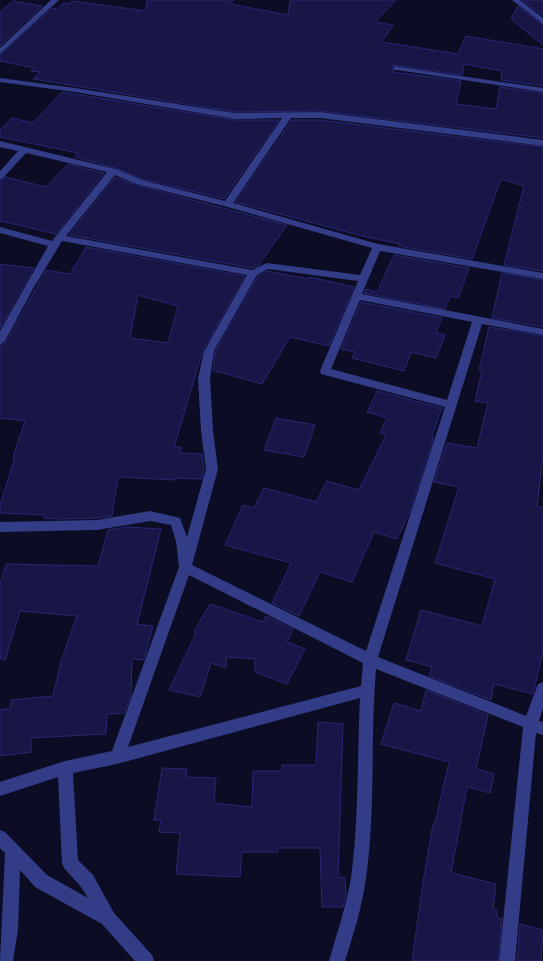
<svg xmlns="http://www.w3.org/2000/svg" width="543" height="961" viewBox="0 0 543 961" font-family="'PT Sans',sans-serif">
<rect width="100%" height="100%" fill="#0c0c24"/>
<!-- building -->
<g fill="#181646" stroke="#292675" fill-rule="evenodd">
<polygon points="147,0 234,0 230,4 288,15 290,0 396,0 375,22 393,25 382,42 458,54 466,36 543,49 543,86 501,80 502,71 464,64 462,75 394,65 392,66 394,72 461,81 456,104 496,109 500,87 543,93 543,138 320,111 235,112 33,79 40,72 31,71 34,68 0,61 0,55 52,8 57,9 63,3 69,4 72,1 146,11"/>
<polygon points="522,0 543,0 543,16"/>
<polygon points="13,1 42,6 0,46 0,12"/>
<polygon points="518,6 543,25 543,45 511,19"/>
<polygon points="62,92 235,120 279,120 224,199 142,179 116,168 75,157 78,153 0,137 0,130 12,118 33,123"/>
<polygon points="292,120 320,120 543,147 543,271 504,265 524,186 501,179 472,259 399,246 400,244 362,236 235,202"/>
<polygon points="68,164 104,173 56,234 0,221 0,180 6,177 46,187"/>
<polygon points="115,177 136,185 287,225 258,266 252,268 69,235"/>
<path d="M86 247 245 276 203 350 174 447H181L180 453 202 454 204 469 202 479 176 478V480L118 477 112 516 97 518 60 519 44 518 45 515 0 513V505L15 457H13L25 421 0 418V346L6 342 46 270 70 274ZM138 295 178 306 168 343 130 338Z"/>
<polygon points="394,255 469,268 458,298 450,296 445,309 364,293 366,289 377,292"/>
<polygon points="0,264 34,268 0,328"/>
<polygon points="267,271 309,279 310,277 354,287 329,346 290,337 262,384 213,370 215,352 258,276"/>
<polygon points="502,273 543,280 543,327 492,318"/>
<polygon points="361,302 442,318 436,333 445,335 436,358 411,352 404,371 352,358 355,352 341,349"/>
<polygon points="489,327 543,336 543,457 537,506 543,508 543,652 533,694 494,684 491,700 429,676 432,667 406,660 421,610 482,626 495,579 435,563 459,487 434,482 447,443 477,448 488,403 475,401 482,370 479,370"/>
<polygon points="377,391 442,408 432,435 433,440 410,511 397,539 374,532 352,582 320,572 299,616 272,603 291,563 225,545 243,505 254,508 264,488 316,502 327,481 359,490 386,435 380,433 387,418 367,412"/>
<polygon points="276,418 315,425 304,457 264,450"/>
<polygon points="126,527 161,529 137,624 153,626 144,660 132,659 131,696 124,713 107,714 106,734 31,738 31,752 0,756 0,710 11,708 11,700 53,696 61,661 77,616 20,611 5,660 0,659 0,585 6,564 98,566 108,530"/>
<polygon points="210,604 263,622 266,616 293,629 287,642 305,649 287,684 255,672 255,659 226,657 226,668 211,663 200,697 169,690 196,633 194,632"/>
<polygon points="426,690 488,715 476,769 494,774 490,793 467,787 451,873 496,884 493,909 497,910 497,917 502,919 498,961 412,961 423,882 433,824 435,824 449,762 381,744 394,703 421,711"/>
<polygon points="318,722 343,724 338,877 345,878 346,895 343,907 322,907 320,848 278,848 278,852 242,852 240,877 176,874 180,833 159,832 161,820 154,820 162,768 187,769 186,777 216,778 214,803 252,807 253,771 282,771 282,765 316,765"/>
<polygon points="520,924 543,930 541,961 517,961"/>
</g>
<g fill="none" stroke-linecap="round" stroke-linejoin="round">
<!-- minor -->
<g fill="#323c87" fill-rule="evenodd">
<polygon points="51,0 59,0 0,54 0,48"/>
<polygon points="512,0 520,0 543,18 543,24"/>
<polygon points="394,66 543,88 543,92 397,70 394,70"/>
<path d="M0 78 75 88 235 113 320 112 543 140V146L320 118H291L233 203 378 244 543 273V279L380 251 362 294 543 329V335L482 324 378 657 526 716 538 684 543 682V708L539 721 543 722V735L536 733 515 961H499L523 727 376 669C370 738 376 809 366 878 362 907 354 933 345 961H329C337 933 346 907 351 878 359 819 357 758 360 698L117 764 73 773 78 860 93 875 114 913 152 955 154 961H135L102 924 35 887 20 870 18 930 13 961H0L5 853 0 848V830L5 832 47 875 88 898 81 887 64 868 62 863 58 777 0 796V782L65 761 112 751 179 567 176 541 171 525 150 521 97 530 0 532V522L97 520 150 511 180 518 187 537 206 469 201 431 198 378 204 351 247 275 62 241 34 287 5 341 0 345V331L48 246 0 233V227L52 241 107 172 26 153 3 178 0 179V171L18 151 0 147V141L116 169 142 180 225 201 282 118 235 119 75 92 0 82ZM115 175 136 184 224 206 372 248 360 275 267 263 252 270 66 236ZM268 269 358 281 320 371 321 374 445 407 366 651 192 565 218 469 213 431 210 378 214 351 257 275ZM360 300 472 322 447 400 331 369ZM189 575 363 663 361 686 128 747Z"/>
</g>
</g>
</svg>
